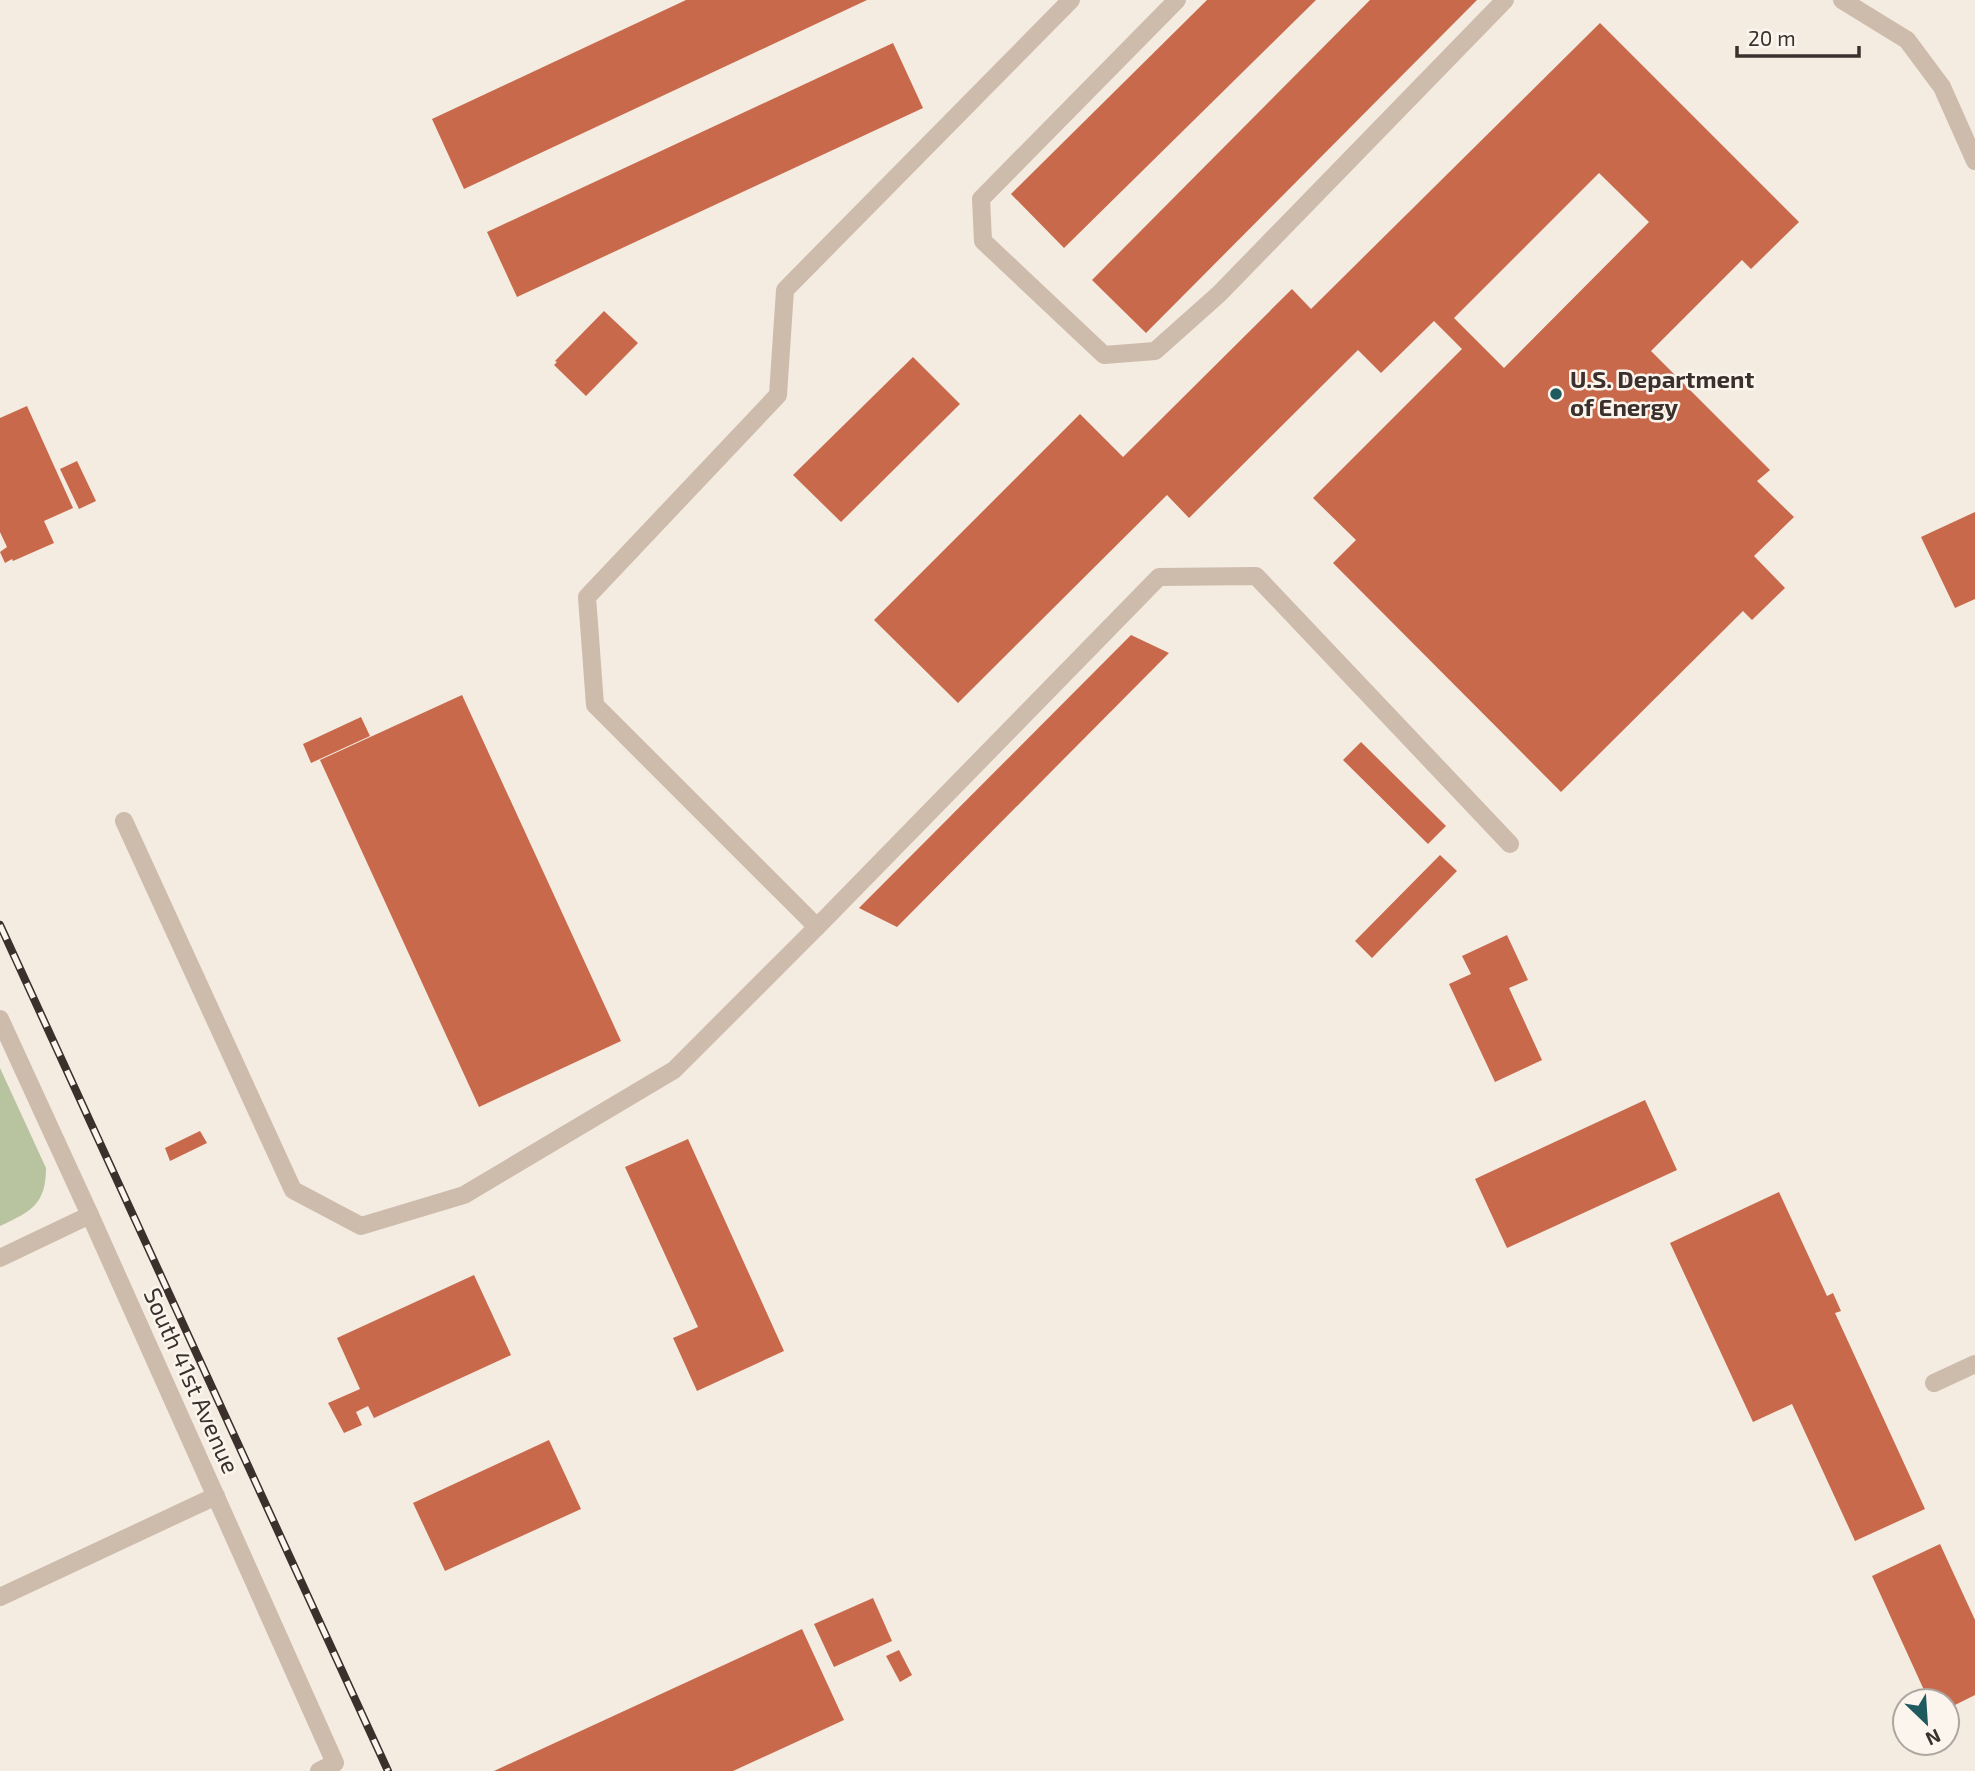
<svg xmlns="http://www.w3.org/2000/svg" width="1975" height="1771" viewBox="0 0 1975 1771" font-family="'Exo 2',sans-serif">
<rect width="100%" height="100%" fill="#f4ebe1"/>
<!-- green -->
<path fill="#b8c4a0" d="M0 1068 46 1168C46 1205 30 1212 0 1226Z"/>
<!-- building -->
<g fill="#c8694b" fill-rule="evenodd">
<polygon points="686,0 867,0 464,189 432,119"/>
<polygon points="1207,0 1316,0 1064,248 1011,194"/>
<polygon points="1370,0 1477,0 1146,333 1092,280"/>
<path d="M1600 23 1799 222 1751 269 1742 260 1651 351 1770 470 1757 481 1794 517 1754 556 1785 588 1752 620 1743 611 1561 792 1333 563 1356 540 1313 498 1462 349 1434 321 1381 373 1358 350 1189 518 1167 495 958 703 874 620 1080 414 1123 457 1292 289 1311 309ZM1599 173 1649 222 1504 368 1454 318Z"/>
<polygon points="893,43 923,108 517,297 487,232"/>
<polygon points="604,311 638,343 586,396 554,365 557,362 555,361"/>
<polygon points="913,357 960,404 841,522 793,475"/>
<polygon points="27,406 73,508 44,521 54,543 13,561 12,559 5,563 0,552 7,547 0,532 0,418"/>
<polygon points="77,461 96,501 79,509 60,469"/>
<polygon points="1975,512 1975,599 1955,608 1921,537"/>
<polygon points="1131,635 1169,653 897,927 859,908"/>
<polygon points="462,695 621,1041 479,1107 320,760"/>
<polygon points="361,717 370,736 311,763 303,744"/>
<polygon points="1361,742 1446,826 1428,844 1343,760"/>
<polygon points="1440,855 1457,871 1372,958 1355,941"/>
<polygon points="1507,935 1528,980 1509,988 1542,1060 1495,1082 1449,984 1471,974 1462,956"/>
<polygon points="1645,1100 1677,1170 1507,1248 1475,1179"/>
<polygon points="200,1131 207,1143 170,1161 165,1148"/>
<polygon points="688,1139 784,1351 697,1391 673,1338 698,1327 625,1167"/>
<polygon points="1779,1192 1827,1296 1833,1293 1841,1311 1835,1313 1925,1509 1855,1541 1792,1404 1753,1422 1670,1243"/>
<polygon points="474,1275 511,1355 374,1418 368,1406 356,1412 362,1425 344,1433 328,1403 360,1389 337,1338"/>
<polygon points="549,1440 581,1509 445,1571 413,1503"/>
<polygon points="1940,1544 1975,1620 1975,1695 1947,1709 1947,1701 1929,1701 1872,1576"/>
<polygon points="873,1598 892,1641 834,1667 814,1624"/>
<polygon points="802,1629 844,1720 733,1771 494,1771"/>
<polygon points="899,1650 912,1675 900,1682 886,1656"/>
</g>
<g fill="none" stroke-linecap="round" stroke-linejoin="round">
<!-- lane -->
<g stroke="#cdbbac" stroke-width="18">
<polyline points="1071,0 785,290 778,395 587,597 595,705 817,927 1159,577 1256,576 1510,844"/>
<polyline points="1177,0 981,199 983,241 1104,355 1155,351 1219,294 1505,0"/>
<polyline points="1842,0 1907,40 1942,87 1975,161"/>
<polyline points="124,821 293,1190 361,1226 464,1195 674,1070 817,927"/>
<polyline points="1934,1383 1975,1364"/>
<polyline points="0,1597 216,1496"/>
</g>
<!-- street -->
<g stroke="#cdbbac" stroke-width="18">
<polyline points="0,1019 90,1215 335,1763 319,1771"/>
<polyline points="0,1258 90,1215"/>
</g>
<!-- rail casing -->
<g stroke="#3b302b" stroke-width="8">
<polyline id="rail" points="0,925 388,1771"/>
</g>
<!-- rail -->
<use href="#rail" stroke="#fbf5ee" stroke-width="5" stroke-dasharray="16" stroke-linecap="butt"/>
</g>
<!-- markers -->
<circle fill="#1f5a5e" stroke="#fbf5ee" stroke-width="2.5" cx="1556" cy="394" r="7"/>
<g text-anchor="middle" stroke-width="5" stroke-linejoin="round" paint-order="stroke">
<!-- poi labels -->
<g font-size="24" font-weight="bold" fill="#3b302b" stroke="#fbf5ee" text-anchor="start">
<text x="1570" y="388">U.S. Department<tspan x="1570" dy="28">of Energy</tspan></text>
</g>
<!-- street labels -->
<g font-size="24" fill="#3b302b" stroke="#fbf5ee">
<text transform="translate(191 1381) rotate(66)" y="8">South 41st Avenue</text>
</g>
</g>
<!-- north arrow -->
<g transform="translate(1926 1722) rotate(155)"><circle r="33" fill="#fbf5ee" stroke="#aea6a0" stroke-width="2"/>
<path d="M0-5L12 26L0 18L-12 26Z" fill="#1f5a5e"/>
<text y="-10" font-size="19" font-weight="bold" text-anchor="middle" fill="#3b302b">N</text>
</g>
<!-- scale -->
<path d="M1737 46v10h122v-10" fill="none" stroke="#3b302b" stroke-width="3.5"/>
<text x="1748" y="46" font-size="21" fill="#3b302b" stroke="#fbf5ee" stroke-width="5" paint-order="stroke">20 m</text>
</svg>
